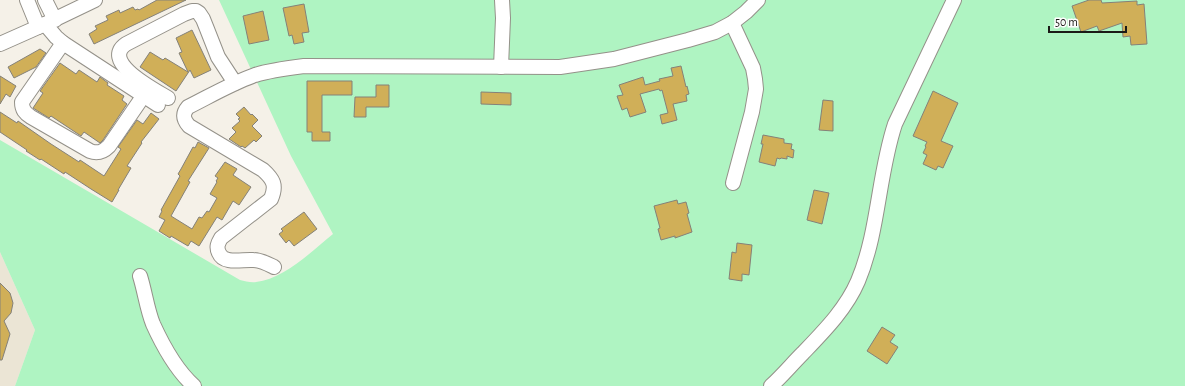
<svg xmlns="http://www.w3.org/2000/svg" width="1185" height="386" viewBox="0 0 1185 386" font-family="'Alegreya Sans',sans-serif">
<rect width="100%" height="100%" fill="#f5f1e8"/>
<!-- built -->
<polygon fill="#ebe5d5" points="0,252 35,330 15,386 0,386"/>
<!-- green -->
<path fill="#aff4c2" d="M219 0H1185V386H15L35 330 0 252V140L240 280C245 281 251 283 256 282 284 279 312 251 333 234L291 156Z"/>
<!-- building -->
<g fill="#d0af58" stroke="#848179">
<polygon points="157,0 186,0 94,44 89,34 97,29 95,26 108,20 106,16 119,10 120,13 133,7 135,10 138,9 139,10"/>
<polygon points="1089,0 1101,0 1102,3 1137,1 1137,5 1144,4 1147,44 1131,45 1130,36 1123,37 1122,23 1099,31 1097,26 1081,32 1072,6"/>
<polygon points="304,4 309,32 302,33 304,42 294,44 292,35 289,36 283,8"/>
<polygon points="263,11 269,40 249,44 243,16"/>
<polygon points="192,30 211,70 194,78 190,70 176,91 140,67 150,52 163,60 165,58 188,72 179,53 182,52 176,38"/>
<polygon points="40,49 46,53 36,67 14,78 8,67"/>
<polygon points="60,63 76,74 79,70 97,82 100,77 108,83 107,85 124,96 122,100 127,104 103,140 100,143 84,132 81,136 51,116 49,118 33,108 43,93 40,91"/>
<polygon points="681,66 686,87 687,86 689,94 686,95 687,101 673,104 677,120 662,124 660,115 668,113 662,90 660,91 659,89 640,94 646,112 630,117 627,108 622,110 617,96 623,95 619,85 643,77 645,85 660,81 659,79 673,76 671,68"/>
<polygon points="0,76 16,86 10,97 6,94 0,104"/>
<polygon points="307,81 352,81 352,95 322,95 322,132 330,132 330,141 312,141 312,132 307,132"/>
<polygon points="376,85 389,85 389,107 366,107 366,117 354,117 355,97 376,97"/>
<polygon points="933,91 958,103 941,141 953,146 943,168 938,166 936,170 923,164 927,155 923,153 926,147 925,146 927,142 913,136"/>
<polygon points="481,92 511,93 511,105 481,104"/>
<polygon points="823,100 833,101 833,131 819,130"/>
<polygon points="244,107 251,115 252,114 258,120 252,126 262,136 256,142 254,140 245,148 242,146 241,147 229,139 236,132 232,128 240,121 238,119 240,118 236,114"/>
<polygon points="0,112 17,123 18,121 51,144 79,162 80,160 104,176 121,149 118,147 137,120 143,124 151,113 159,119 141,142 142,143 127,166 131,168 118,190 119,190 112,202 91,189 65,172 64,174 41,159 40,160 26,151 27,150 0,132"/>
<polygon points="763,135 784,139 784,143 792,144 791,149 794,150 793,158 787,156 787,159 781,158 780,159 777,158 775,166 759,162 763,144 761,144"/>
<polygon points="198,142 209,148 188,181 190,182 171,216 192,229 199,217 202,218 207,211 209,212 217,198 210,194 217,182 216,181 218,178 215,176 225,162 237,169 233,175 251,187 239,205 233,201 222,220 217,217 199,246 191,241 188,246 171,236 170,238 159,231 165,220 159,217 162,211 161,210 180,176 178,174 181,169 193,147 195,148"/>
<polygon points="814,190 829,193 822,224 807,220"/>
<polygon points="677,200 678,204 686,202 689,213 687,214 692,232 675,238 675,236 661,240 658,229 660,228 654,206"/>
<polygon points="304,212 317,229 294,246 289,240 286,243 279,234 283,231 281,229"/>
<polygon points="737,243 752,245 749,275 742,274 742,281 729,279 732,252 736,253"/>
<polygon points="0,283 10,293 13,303 11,313 4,321 10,334 2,360 0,360"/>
<polygon points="882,327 895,335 890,342 898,347 887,364 867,351"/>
</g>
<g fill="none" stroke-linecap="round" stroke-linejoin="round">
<!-- minor casing -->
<g stroke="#949189" stroke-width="16">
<g id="minor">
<polyline points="27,0 38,27"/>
<polyline points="45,0 55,20"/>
<polyline points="732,23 753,68 755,79 756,89 752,112 733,183"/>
<polyline points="45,24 56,37 63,43 158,105"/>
<path d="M63 43 22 102C22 110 25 113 31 117L90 151C98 154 103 152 109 146L144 95"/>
<polyline points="0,44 45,24 95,0"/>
<polyline points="501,67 503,18 502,0"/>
<path d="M168 98C155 90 100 62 126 44L184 14 192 11H196L199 13 203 19 207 29 218 57 235 83"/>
<path d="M274 267C268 264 261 260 253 260 243 259 224 265 219 253 216 247 218 243 221 238L271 199C277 185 273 179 263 170L189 126C183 119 182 114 188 107 210 96 232 83 255 75 271 70 288 68 304 66L560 67 614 59 688 40 715 32 732 23 746 12 758 0"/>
<path d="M140 276C145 292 147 309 153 324 163 346 176 370 194 386"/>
<path d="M771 386C783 375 792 364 803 353 824 331 846 309 858 281 879 231 878 175 895 124L954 0"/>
</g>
</g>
<!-- minor -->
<use href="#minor" stroke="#fff" stroke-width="14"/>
</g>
<!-- scale -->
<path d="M1049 26v6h77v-6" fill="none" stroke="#1b1a17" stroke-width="2"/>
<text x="1055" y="26" font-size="12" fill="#1b1a17" stroke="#fefefe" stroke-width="3" paint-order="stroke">50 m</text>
</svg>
